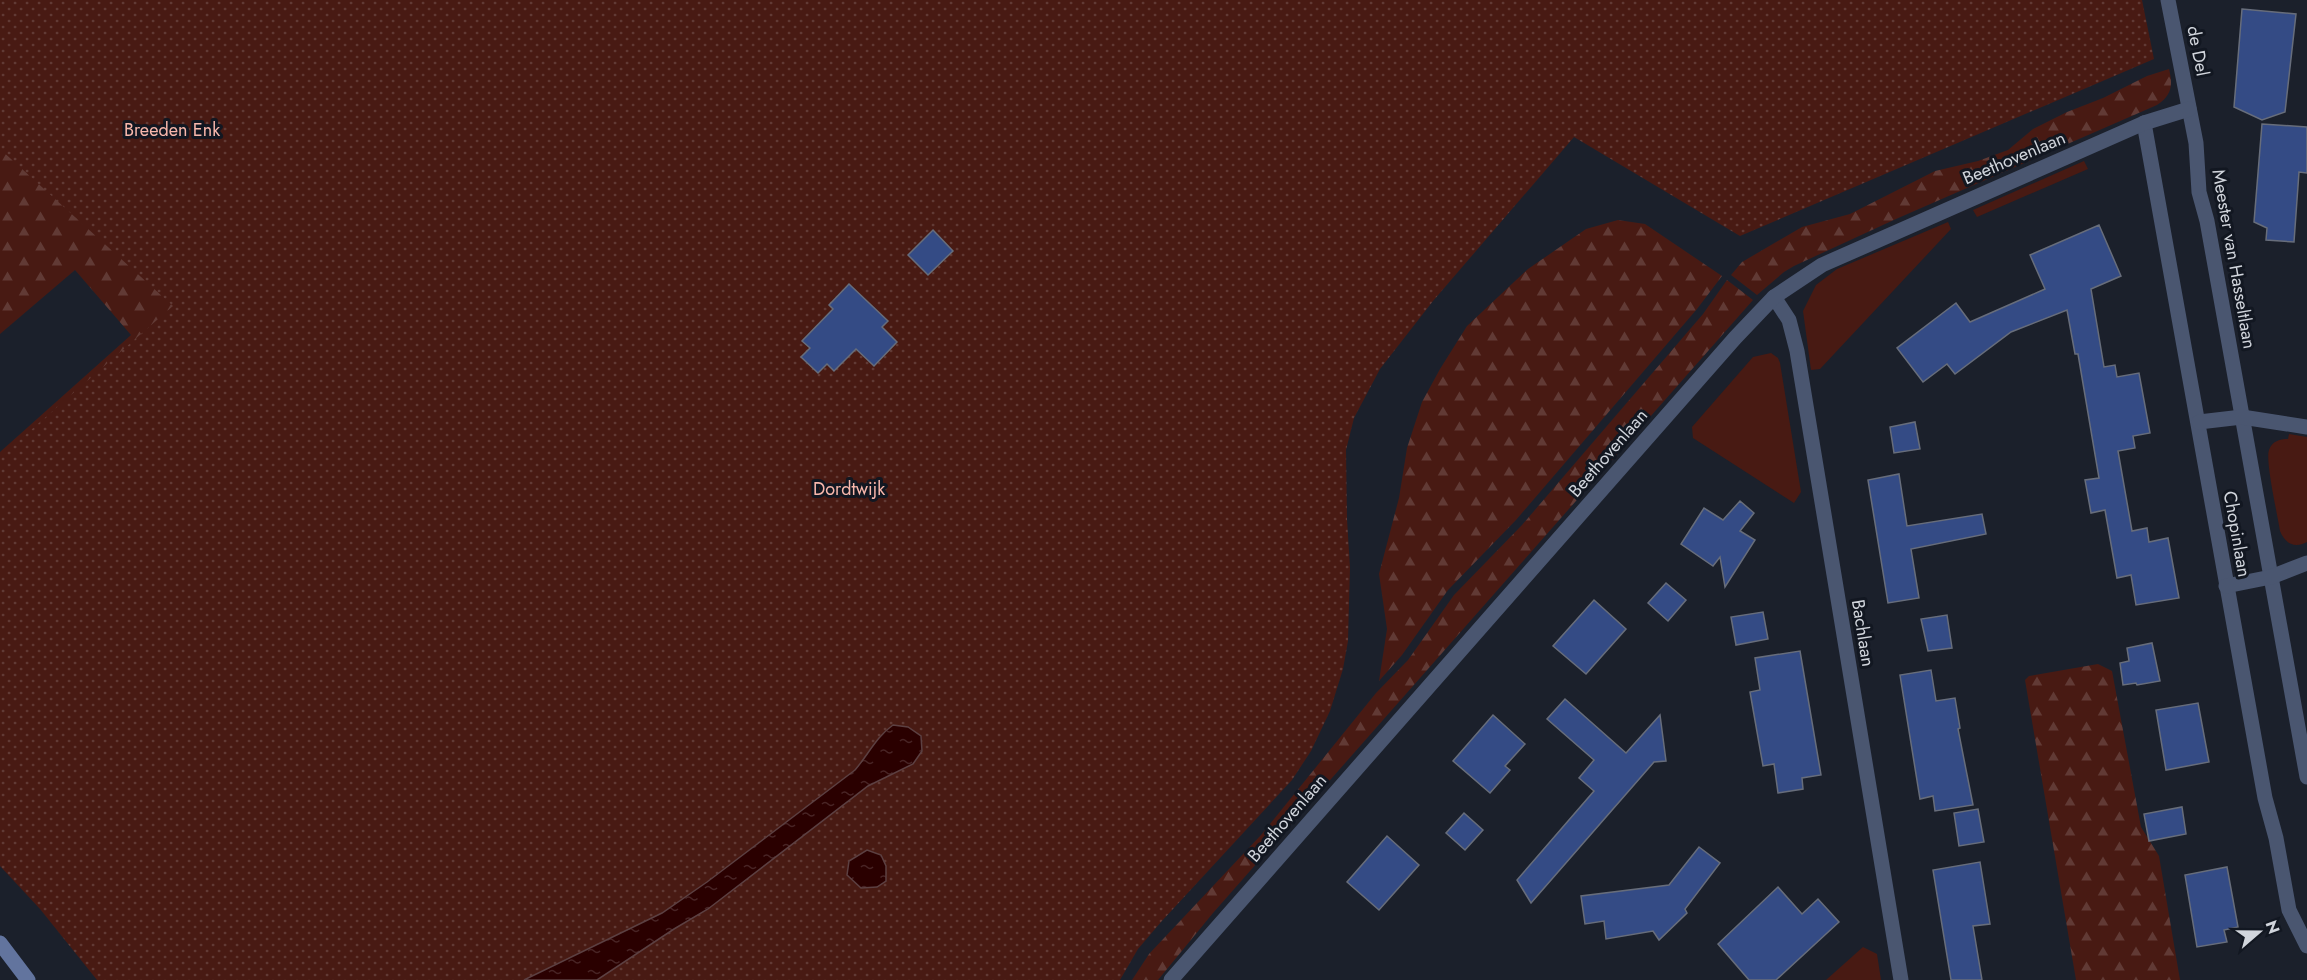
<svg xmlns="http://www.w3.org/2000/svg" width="2307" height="980" viewBox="0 0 2307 980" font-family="Jost,sans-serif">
<defs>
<pattern id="forest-firs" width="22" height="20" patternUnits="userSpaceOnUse" patternTransform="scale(1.5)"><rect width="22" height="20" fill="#481a13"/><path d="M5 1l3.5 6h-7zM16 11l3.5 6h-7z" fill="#613a35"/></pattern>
<pattern id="park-dots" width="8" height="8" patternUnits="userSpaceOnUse" patternTransform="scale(1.5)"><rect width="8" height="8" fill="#481a13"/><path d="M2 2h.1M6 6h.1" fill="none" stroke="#613a35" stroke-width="1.8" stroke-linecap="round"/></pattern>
<pattern id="water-ripples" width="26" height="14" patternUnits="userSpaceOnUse" patternTransform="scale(1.5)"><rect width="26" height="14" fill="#2a0000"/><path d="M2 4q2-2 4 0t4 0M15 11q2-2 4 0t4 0" fill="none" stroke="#482425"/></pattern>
</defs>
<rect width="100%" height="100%" fill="#1b202b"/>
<!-- grass -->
<g fill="#481a13">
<polygon points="2084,161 2088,169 1977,217 1973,210"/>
<polygon points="1948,222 1951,229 1820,369 1811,370 1803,311 1816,285 1837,269"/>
<polygon points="1771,353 1778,358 1780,363 1801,492 1794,503 1693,438 1692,427 1753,357"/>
<path d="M2289 434 2307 437V542C2294 549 2285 543 2280 531 2278 517 2265 461 2269 450 2272 441 2280 439 2288 439Z"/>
<polygon points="1863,947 1877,954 1881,980 1826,980"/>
</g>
<!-- forest -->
<g fill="url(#forest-firs)">
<polygon points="448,20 0,492 0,452 131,335 75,270 0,334 0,128"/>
<path d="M2169 69C2173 85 2172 95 2157 105L1896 219 1794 266 1784 272 1757 295 1731 275 1742 262 1802 227 1850 214 1935 171 1978 161 2008 150 2033 129 2067 112 2103 98 2147 76Z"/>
<polygon points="1618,220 1645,224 1722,276 1697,309 1516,520 1448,590 1402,655 1379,681 1387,629 1379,574 1399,498 1407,448 1422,402 1440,369 1467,326 1528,269 1586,229"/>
<polygon points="1727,280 1753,300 1213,913 1158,980 1132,980 1149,954 1261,835 1376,693 1408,660 1454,595 1522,525 1703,314"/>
<polygon points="2098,664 2112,671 2141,827 2159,856 2180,980 2076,980 2025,680 2029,676"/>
</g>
<!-- park -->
<polygon fill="url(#park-dots)" points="0,0 2142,0 2154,59 1740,236 1574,137 1433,301 1380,369 1354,418 1346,450 1347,519 1350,568 1348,641 1343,669 1330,711 1311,751 1292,780 1161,922 1138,949 1120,980 97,980 40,909 0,866 0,457 173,306 0,149"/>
<!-- water -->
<g fill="url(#water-ripples)" stroke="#5c4042" stroke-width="1.5">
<path d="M893 725 908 727 921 736 922 751 913 764 868 786 708 909 674 929 597 980H524L662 913 707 882 855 770C868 755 877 736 893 725Z"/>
<polygon points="867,850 881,855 886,866 886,881 877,887 861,888 847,875 849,861"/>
</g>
<!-- building -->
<g fill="#344b85" stroke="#676d7b" stroke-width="1.5">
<polygon points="2242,9 2296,14 2285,112 2262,120 2234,107"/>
<polygon points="2262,124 2307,127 2307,173 2299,172 2294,242 2266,240 2267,228 2254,222"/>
<polygon points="2099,225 2121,276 2091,289 2104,367 2115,365 2117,377 2139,373 2150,433 2133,436 2135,448 2118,451 2132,531 2147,528 2149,542 2168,538 2179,598 2136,605 2131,575 2117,578 2105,510 2091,513 2085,480 2099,478 2078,354 2075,354 2067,310 2011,332 1955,374 1947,364 1923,382 1897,348 1956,303 1970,322 2045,289 2030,255"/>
<polygon points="933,230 953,251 928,275 908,255"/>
<polygon points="849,284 888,321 882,327 897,342 874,366 856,349 834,371 827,364 818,373 801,357 810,348 802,341 833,309 829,305"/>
<polygon points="1915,422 1920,449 1894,453 1890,427"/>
<polygon points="1899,474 1907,526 1982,514 1986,534 1911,549 1919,598 1888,603 1868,480"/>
<polygon points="1740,501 1754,513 1740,531 1755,540 1725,587 1720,557 1713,566 1681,544 1704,508 1723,520"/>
<polygon points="1666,583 1686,600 1668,621 1648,603"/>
<polygon points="1594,600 1626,629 1586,674 1553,646"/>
<polygon points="1763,612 1768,639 1736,645 1731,617"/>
<polygon points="1947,615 1952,648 1928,651 1921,619"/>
<polygon points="2152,643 2160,681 2137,685 2136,683 2123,685 2120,663 2129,661 2127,648"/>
<polygon points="1800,651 1821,775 1802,778 1803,789 1778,793 1774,764 1763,766 1750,692 1760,690 1755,658"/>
<polygon points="1931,670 1936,701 1955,698 1960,728 1958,729 1973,805 1935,811 1933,796 1920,799 1900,675"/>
<polygon points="1565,699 1626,753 1660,715 1666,761 1654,762 1531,903 1517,880 1594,791 1579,778 1594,760 1547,719"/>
<polygon points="2198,703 2209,762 2166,770 2156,710"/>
<polygon points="1493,715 1525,744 1505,766 1510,770 1490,793 1453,761"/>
<polygon points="2182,807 2186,834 2149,841 2144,814"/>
<polygon points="1978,809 1984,842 1959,846 1954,813"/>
<polygon points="1464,813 1483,830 1465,850 1446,833"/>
<polygon points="1387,836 1419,865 1379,910 1347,882"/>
<polygon points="1699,847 1720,863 1685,909 1687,913 1659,940 1653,931 1606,939 1604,921 1585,924 1581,896 1669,885"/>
<polygon points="1980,862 1990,924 1973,926 1982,980 1951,980 1933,870"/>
<polygon points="2227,867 2238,927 2224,930 2227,942 2197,947 2185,875"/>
<polygon points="1778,887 1802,914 1818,899 1839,922 1776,980 1749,980 1718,944"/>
</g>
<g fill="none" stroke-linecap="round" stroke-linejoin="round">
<!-- street -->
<g stroke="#4a5670" stroke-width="15">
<polyline points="2168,0 2196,143 2199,192 2207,221 2307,777"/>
<polyline points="2144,123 2265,798 2276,838 2289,910 2307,946"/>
<polyline points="1774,297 1789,320 1797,351 1901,980"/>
<polyline points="2199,422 2242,417 2307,427"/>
<polyline points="2226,586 2271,577 2307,563"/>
<polyline points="1171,980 1735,338 1774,297 1822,265 2144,123 2189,109"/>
</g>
<!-- secondary -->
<polyline stroke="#62749e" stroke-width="15" points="0,943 28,980"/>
</g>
<g text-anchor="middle" stroke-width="6" stroke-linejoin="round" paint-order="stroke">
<!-- street labels -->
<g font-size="18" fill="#d1d5dc" stroke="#121721">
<text transform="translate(2198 51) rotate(79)" y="6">de Del</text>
<text transform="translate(2014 158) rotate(-23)" y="6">Beethovenlaan</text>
<text transform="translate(2234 259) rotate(80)" y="6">Meester van Hasseltlaan</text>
<text transform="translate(1608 453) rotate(-49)" y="6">Beethovenlaan</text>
<text transform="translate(2237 534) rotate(80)" y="6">Chopinlaan</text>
<text transform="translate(1863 633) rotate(81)" y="6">Bachlaan</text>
<text transform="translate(1287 818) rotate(-49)" y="6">Beethovenlaan</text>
</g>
<!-- park labels -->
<g font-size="18" fill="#f8b7ab" stroke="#121721">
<text x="172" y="136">Breeden Enk</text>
<text x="849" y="495">Dordtwijk</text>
</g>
</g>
<!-- north arrow -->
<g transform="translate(2259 932) rotate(70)" stroke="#121721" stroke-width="4.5" paint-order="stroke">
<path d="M0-4.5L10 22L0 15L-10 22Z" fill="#d1d5dc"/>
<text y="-9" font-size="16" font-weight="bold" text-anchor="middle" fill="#d1d5dc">N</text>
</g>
</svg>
